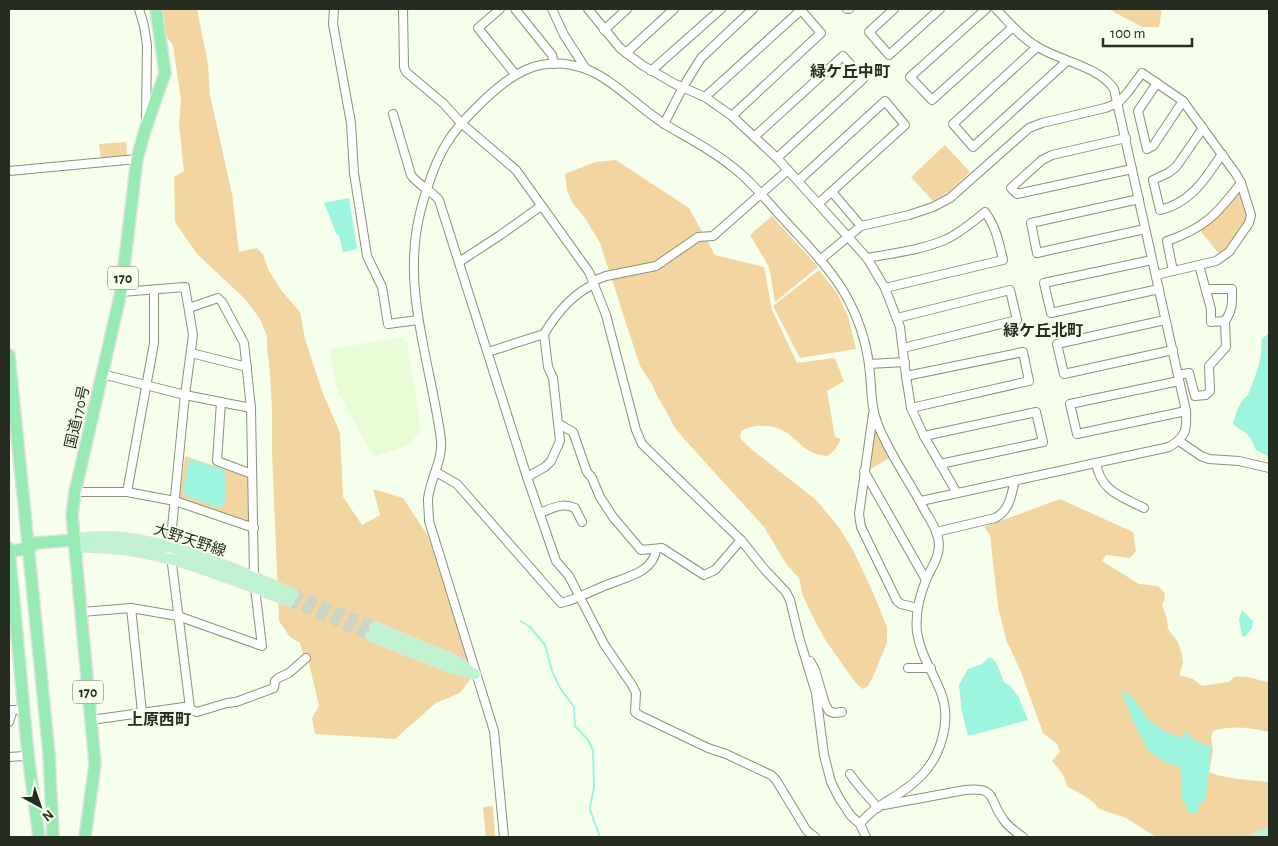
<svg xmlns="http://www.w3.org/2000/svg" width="1278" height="846" viewBox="0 0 1278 846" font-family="'Alegreya Sans','Noto Sans JP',sans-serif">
<rect width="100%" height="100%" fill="#f5ffec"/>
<!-- built -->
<polygon fill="#e7fbd4" points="402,337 407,342 421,430 409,445 374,457 351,417 335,384 330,349"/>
<!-- green -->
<g fill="#f3d5a1">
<polygon points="161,9 197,9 208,64 210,95 232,194 239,252 257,248 263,254 268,269 281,290 300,312 305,339 322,391 340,433 343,497 362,525 380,515 373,489 403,498 428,536 467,653 472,677 460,693 436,703 395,739 315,734 312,718 319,706 309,663 304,658 300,643 290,637 279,621 272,451 272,409 269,362 267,349 267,336 260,319 245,299 197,254 175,222 174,177 184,171 179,124 181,100 173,45 162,31"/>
<polygon points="1108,9 1162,9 1159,27 1142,27"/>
<polygon points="126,142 127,155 101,158 99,144"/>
<polygon points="945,145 970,172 949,192 933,201 911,177"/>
<path d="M616 160 689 208 715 255 764 267 772 310 797 363 835 358 844 381 827 391 835 437 841 439 835 450 827 456C808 454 804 447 790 435 777 424 755 423 741 431L740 438 750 448 816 500 838 526 853 550 872 590 887 627V643L872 679 868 686 862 689 855 682 826 641 815 621 803 596 799 578 787 565 764 527 686 441 675 428 667 413 656 394 652 384 640 366 600 243 585 218 572 202 567 190 565 174 595 162Z"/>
<polygon points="1241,186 1250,215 1248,223 1221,256 1198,228"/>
<polygon points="772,216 818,267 775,302 769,267 750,235"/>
<polygon points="819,270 837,293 848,316 856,349 800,358 773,306"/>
<polygon points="876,427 893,456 869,470 867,467 872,429"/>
<polygon points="185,456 247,477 250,480 251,520 246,523 181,499 180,495"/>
<path d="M1060 499 1133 532 1136 551 1130 558 1106 555 1102 561 1139 584 1158 586 1164 592 1165 598 1162 605 1167 619 1168 629 1178 642 1182 655 1183 663 1179 675 1193 679 1202 686 1229 682 1234 677C1246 675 1256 680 1269 682V732C1251 728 1232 725 1213 731L1211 738 1213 750 1209 772C1224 779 1251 780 1269 782V831L1265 837H1156L1126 818 1099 809 1094 803 1085 796 1068 787 1062 773 1052 761 1060 752 1057 744 1043 733 1021 672 1007 642 998 607 990 535 984 527Z"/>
<polygon points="493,806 495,837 486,837 483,807"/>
</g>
<!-- water -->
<g fill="#9df4df">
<polygon points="349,198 357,249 343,252 339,235 337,235 324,203"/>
<path d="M1269 333V457L1256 450C1253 444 1251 437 1246 433 1241 429 1236 428 1233 423 1236 412 1240 401 1248 395 1254 379 1264 357 1261 340Z"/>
<polygon points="189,459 223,470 225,473 225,503 223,506 219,508 186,496 183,492"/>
<polygon points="1242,610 1253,621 1252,628 1245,637 1242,636 1239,619"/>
<polygon points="988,658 992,658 997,664 1004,682 1010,686 1018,696 1028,720 968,736 962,712 959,685 968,669 982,664"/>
<path d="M1121 691C1135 696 1138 706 1146 717 1154 725 1170 736 1181 737L1186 731C1189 734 1191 738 1195 740 1200 744 1206 743 1211 748L1206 799 1200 804 1197 813 1193 814 1188 811 1182 797 1181 771 1177 766 1167 763 1149 752 1131 717 1127 704Z"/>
</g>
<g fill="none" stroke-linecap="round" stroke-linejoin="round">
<!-- stream -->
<g stroke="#9df4df" stroke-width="2">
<polyline points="521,621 530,627 545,645 552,671 560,688 574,707 575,726 588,740 593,750 594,787 590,808"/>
<polyline points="590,810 600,837"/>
</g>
<!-- major-tunnel -->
<g stroke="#ccd5c3" stroke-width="10" stroke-dasharray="10 5" stroke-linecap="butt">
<polyline points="293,594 375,627"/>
<polyline points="289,601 371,636"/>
</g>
<!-- minor casing -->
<g stroke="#859376" stroke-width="10">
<g id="minor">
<polyline points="139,9 144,26 147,45 146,121"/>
<polyline points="334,9 333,24 351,123 354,173 362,224 367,256 382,287 388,324 418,320"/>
<polyline points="403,9 404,67 406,72 444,104 461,123 516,170 589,272 606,315 636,430 642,444 741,540 765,570 786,592 790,600 799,637 816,693 824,755 831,782 839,798 851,816 860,824 866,837"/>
<polyline points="500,9 478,28 515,74"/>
<polyline points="515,9 552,55 554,64"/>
<polyline points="552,9 564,35 586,69"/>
<polyline points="588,9 620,48 642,65 675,84 705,97 732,116 777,158 867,258 885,288 900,327 906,376 911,408 924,436 957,493"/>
<polyline points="847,9 849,9"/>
<polyline points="894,9 869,32 889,55 940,9"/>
<polyline points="986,9 910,77 932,100 1013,27"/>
<polyline points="604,30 627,9"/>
<polyline points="1037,47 953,124 973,147 1067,61"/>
<polyline points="626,53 674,9"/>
<polyline points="651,71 721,9"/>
<polyline points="1157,83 1138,111 1147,149 1153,146 1183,101"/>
<polyline points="705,97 801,10 821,33 732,116"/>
<path d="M393 114 411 175C419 186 431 190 439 200L527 477 556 561 569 576 604 644 632 685 636 693 635 712 639 715 708 748 726 754 771 775 776 780 807 831 815 837"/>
<polyline points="664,124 683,87 701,58 753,9"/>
<path d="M1203 128 1176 167 1168 173 1153 180 1160 210C1191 203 1206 178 1222 154"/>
<polyline points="754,137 843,56 863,79 777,158"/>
<polyline points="1126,138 1052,155 1042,160 1011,188 1017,194 1132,169"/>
<polyline points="9,171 137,159"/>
<polyline points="798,181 885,101 905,125 819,203"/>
<polyline points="832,192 861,226"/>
<polyline points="1139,199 1031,223 1037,253 1145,229"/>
<path d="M867 258C893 253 922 250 947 239 961 232 973 222 985 212 996 227 999 242 1003 260L885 288"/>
<polyline points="820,260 861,226 909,215 933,207 950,198 1029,128 1042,123 1105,108 1118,103 1128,92 1142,73 1183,101 1236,174 1241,183 1251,215 1249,223 1229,252 1216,261 1156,275"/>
<polyline points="1152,260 1044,283 1051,313 1159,289"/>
<polyline points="459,262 499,236 541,206"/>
<path d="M1173 271 1167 241C1205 228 1217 214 1241 183"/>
<polyline points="593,281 606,276 656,266 698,237 713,236 788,170"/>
<path d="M1206 289H1232C1232 302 1233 310 1225 321"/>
<polyline points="121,292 185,287 193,335 185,395 170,548 190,708"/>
<polyline points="189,308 218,298 222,302 244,343 251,408 254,577"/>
<polyline points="897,318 1010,290 1017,320 903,348"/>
<polyline points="1165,320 1057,344 1064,374 1173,350"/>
<polyline points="488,352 544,334"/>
<polyline points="191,353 247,367"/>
<polyline points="869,364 905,362"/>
<polyline points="102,374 185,395 251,408"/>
<polyline points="1178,375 1189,373 1195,396 1206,395 1210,391 1209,366 1226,347 1225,321 1211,322 1211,309 1199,265"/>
<polyline points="906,376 1023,352 1029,381 911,408"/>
<polyline points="1179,381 1070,404 1077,434 1186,411"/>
<polyline points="221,402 217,461 252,474"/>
<polyline points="873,414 859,514 861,527 897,601 901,604 917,608"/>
<polyline points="559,424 573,432 587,472 592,478 600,497 613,517 641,550 662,548 704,575 715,570 741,540"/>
<polyline points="924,436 1036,412 1043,442 940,464"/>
<polyline points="1179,441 1201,456 1209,459 1239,461 1269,468"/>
<path d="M1096 463C1101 492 1121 496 1144 508"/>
<polyline points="864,471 926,580"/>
<path d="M436 472 457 484 561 603C578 599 593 590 609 584 627 577 654 572 656 549"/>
<path d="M527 477 545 467 551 461 560 441 553 378 548 367 544 334C556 314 573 294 594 284"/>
<polyline points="75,492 127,492 175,501 254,528"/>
<polyline points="127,492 154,343 154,290"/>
<path d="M921 501 1169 447C1186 437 1187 430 1186 411L1114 89C1099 66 1059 61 1036 46 1020 37 1009 22 996 9"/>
<path d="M540 513C553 508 562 502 575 508L582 522"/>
<path d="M936 532 995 518C1010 510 1011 496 1015 480"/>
<polyline points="131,608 142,712"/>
<polyline points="81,612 131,608 178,616 262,646 255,588"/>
<polyline points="810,661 815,670 825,704 829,711 834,713 842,712"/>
<polyline points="908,668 931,668"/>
<polyline points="9,710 23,710"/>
<polyline points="91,720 184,707 197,712 227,703 236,702 274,688 275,681 278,678 289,673 306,658"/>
<polyline points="9,722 13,710"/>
<polyline points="9,757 24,756"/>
<path d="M850 774C858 786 868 796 878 808"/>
<path d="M884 805 965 790C998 787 988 799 1003 819 1008 827 1016 832 1023 837"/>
<path d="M504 837 494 731 429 521C429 514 428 506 428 499 430 479 443 460 441 440 431 363 400 287 421 209 427 187 434 165 445 146 454 130 466 118 479 105 510 74 540 53 586 69 613 79 640 109 666 125 688 138 710 149 730 165 752 181 769 204 788 224 808 246 830 268 845 294 857 315 866 341 869 365 872 386 870 406 878 425 890 455 910 482 925 511 930 519 936 528 938 538 942 554 932 566 926 580 919 597 915 613 917 632 923 673 956 691 942 739 934 769 914 785 889 800 878 807 868 813 860 824"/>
</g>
</g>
<!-- major casing -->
<g stroke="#e1e1e0" stroke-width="12">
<g id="major">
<path d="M73 540C139 525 233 568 293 594"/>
<path d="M74 547C150 543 220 575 289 601"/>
<polyline points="375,627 452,659 468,669"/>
<polyline points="371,636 452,668 475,674"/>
<polyline points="1257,837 1269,833"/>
</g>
</g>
<!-- highway casing -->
<g stroke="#e1e1e0" stroke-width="14">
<g id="highway">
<polyline points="9,355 49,754 53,837"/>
<polyline points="9,548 28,755 39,837"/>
<polyline points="9,552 29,548 36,543 73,540"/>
<polyline points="85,837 95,764 72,515 75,492 121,292 137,159 145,130 165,73 156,9"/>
</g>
</g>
<!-- minor -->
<use href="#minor" stroke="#fff" stroke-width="8"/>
<!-- major -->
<use href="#major" stroke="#c1f3d1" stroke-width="10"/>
<!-- highway -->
<use href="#highway" stroke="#97ebb2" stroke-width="11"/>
</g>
<g text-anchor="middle" stroke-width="4" stroke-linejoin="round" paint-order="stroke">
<!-- shield labels -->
<g fill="#f5ffec" stroke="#646b5d" stroke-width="1">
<rect x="108" y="266.5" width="30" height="23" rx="4"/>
<rect x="73" y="680.5" width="30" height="23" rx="4"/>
</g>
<g font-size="14" font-weight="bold" fill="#262c20">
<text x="123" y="283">170</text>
<text x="88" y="697">170</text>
</g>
<!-- street labels -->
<g font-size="15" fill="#262c20" stroke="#f5ffec">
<text transform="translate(77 417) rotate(-77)" y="5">国道170号</text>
<text transform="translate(190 540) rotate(18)" y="5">大野天野線</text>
</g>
<!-- neighbourhood labels -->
<g font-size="16" font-weight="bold" fill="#262c20" stroke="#f5ffec">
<text x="850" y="77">緑ケ丘中町</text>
<text x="1043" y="336">緑ケ丘北町</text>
<text x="159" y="725">上原西町</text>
</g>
</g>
<!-- border -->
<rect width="1278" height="846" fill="none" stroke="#262c20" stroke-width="20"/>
<!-- north arrow -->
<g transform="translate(40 806) rotate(140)" stroke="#f5ffec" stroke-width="4" paint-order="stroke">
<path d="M0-4L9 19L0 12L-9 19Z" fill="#262c20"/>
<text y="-8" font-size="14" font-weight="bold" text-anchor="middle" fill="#262c20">N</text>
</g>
<!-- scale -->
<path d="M1103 38v8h89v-8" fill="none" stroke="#262c20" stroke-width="2.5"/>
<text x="1110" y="38" font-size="15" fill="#262c20" stroke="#f5ffec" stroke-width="4" paint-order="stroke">100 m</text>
</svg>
